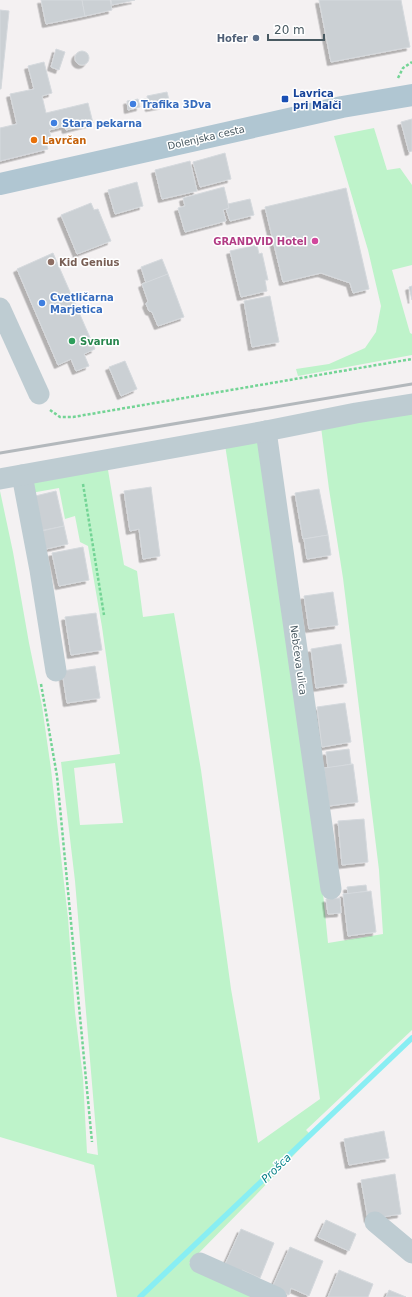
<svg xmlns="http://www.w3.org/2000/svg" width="412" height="1297" viewBox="0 0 412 1297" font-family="'DejaVu Sans',sans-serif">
<defs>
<filter id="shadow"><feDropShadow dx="-3.5" dy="3.5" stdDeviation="0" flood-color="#0004"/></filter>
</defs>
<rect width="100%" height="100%" fill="#f4f1f2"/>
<!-- green -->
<g fill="#bef3ca" fill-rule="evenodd">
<polygon points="374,128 387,170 400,168 412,185 412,265 392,270 410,333 412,334 412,355 298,376 296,369 329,364 365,348 376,332 381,306 368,250 334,136"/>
<path d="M412 409V1030L306 1130 312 1136 255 1196 189 1263 240 1290 257 1297H117L94 1165 0 1137V491L13 552 29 643 42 706 51 769 68 918 75 1012 83 1078 87 1153 98 1155 75 881 61 762 120 754 102 627 88 546 80 542 75 516 65 519 59 488 31 493 28 479 107 464 124 565 137 571 143 617 174 613 201 770 231 989 258 1143 320 1099 260 668 225 445 261 438 323 893 328 943 383 934 379 870 343 578 329 489 321 427ZM115 763 123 823 80 825 74 768Z"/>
</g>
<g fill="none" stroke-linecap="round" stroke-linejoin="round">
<!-- stream -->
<polyline stroke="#88eef3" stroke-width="5.5" points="140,1297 412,1038"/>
</g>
<!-- building -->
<g fill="#cbd0d4" stroke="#d5d9dd" filter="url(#shadow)">
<polygon points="41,0 82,0 85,16 46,24"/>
<polygon points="82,0 110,0 112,10 85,16"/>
<polygon points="111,0 135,0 112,5"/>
<polygon points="319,0 401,0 410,47 331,62"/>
<polygon points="0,10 9,11 1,89 0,89"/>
<polygon points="56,49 65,52 59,70 51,67"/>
<circle cx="82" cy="58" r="7"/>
<polygon points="44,62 52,93 42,96 46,113 88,103 93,123 66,130 65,126 49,130 51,138 45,139 48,149 0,161 0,128 17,124 10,94 34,89 28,66"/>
<polygon points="167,92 170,104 149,108 147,96"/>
<polygon points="138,99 140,107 128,110 127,101"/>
<polygon points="412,119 412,151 409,152 401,122"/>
<polygon points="225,153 231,179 200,187 193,162"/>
<polygon points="190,161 197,191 162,199 155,170"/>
<polygon points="137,182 143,206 115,214 108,190"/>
<polygon points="224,187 229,208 223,210 226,221 185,232 178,208 185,206 183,198"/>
<polygon points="346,188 369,289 353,293 350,283 321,273 283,282 265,207"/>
<polygon points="250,199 254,215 230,221 226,209 229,208 228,204"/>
<polygon points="91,203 94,210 98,209 111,241 77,254 61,215"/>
<polygon points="257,245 259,254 262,253 268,280 265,280 267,291 241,297 230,251"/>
<polygon points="53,253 95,349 84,354 89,366 76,371 71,359 58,365 17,269"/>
<polygon points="162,259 168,274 146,283 141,267"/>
<polygon points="168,274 184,317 158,326 152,312 149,311 146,304 148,301 142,284"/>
<polygon points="412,286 412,300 409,287"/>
<polygon points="270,296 279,342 252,347 244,301"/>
<polygon points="125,361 137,389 121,396 109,367"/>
<polygon points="151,487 160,556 143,559 139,529 130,531 124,491"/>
<polygon points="319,489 328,535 303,539 295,493"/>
<polygon points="56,491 64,526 39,531 31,497"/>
<polygon points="64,526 68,544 46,549 42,531"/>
<polygon points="328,535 331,555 307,559 304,539"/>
<polygon points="83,547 89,580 59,586 52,553"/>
<polygon points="333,592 338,625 309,629 304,596"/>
<polygon points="96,613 102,650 71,655 65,617"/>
<polygon points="341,644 347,683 316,688 311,649"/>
<polygon points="95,666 100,698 67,703 62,671"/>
<polygon points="345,703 351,742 322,747 317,707"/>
<polygon points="349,749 351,764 328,768 326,752"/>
<polygon points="353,764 358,802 329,806 324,768"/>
<polygon points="364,819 368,862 342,865 338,821"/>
<polygon points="366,885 367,891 348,894 347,887"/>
<polygon points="371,891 376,932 348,936 343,894"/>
<polygon points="340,898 341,913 328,914 326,899"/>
<polygon points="384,1131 389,1158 349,1165 344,1139"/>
<polygon points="395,1174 401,1214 368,1219 361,1180"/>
<polygon points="326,1220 356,1234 349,1251 318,1237"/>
<polygon points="241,1229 274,1243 260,1278 242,1270 240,1276 223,1269"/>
<polygon points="290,1247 323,1261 309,1296 291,1288 289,1295 272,1288"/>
<polygon points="339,1270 373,1284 368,1297 328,1297"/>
<polygon points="389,1290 406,1297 386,1297"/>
</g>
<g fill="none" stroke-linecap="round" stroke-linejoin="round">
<!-- path -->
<g stroke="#73d495" stroke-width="2.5" stroke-dasharray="3 2" stroke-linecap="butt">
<polyline points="398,78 403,68 412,62"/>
<polyline points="50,410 60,417 73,417 412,359"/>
<polyline points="83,484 104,615"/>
<polyline points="41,684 57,776 92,1142"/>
</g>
<!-- minor -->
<g stroke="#beccd2" stroke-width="21">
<polyline points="0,308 39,394"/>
<polyline points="266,431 331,889"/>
<polyline points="22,475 40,570 56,671"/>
<polyline points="0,479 266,431 356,413 412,404"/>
<polyline points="375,1222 412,1253"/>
<polyline points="200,1263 276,1297"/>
</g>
<!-- primary -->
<polyline stroke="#b0c6d2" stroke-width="22" points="0,184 342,107 412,95"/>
<!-- rail -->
<polyline stroke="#b3b8bc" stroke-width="3" points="0,453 412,384"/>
</g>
<!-- markers -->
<circle fill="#5c6f8a" stroke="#fff" stroke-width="1.5" cx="256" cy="38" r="4"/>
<rect fill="#1a4fb4" stroke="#fff" stroke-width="1.5" x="281" y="95" width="8" height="8" rx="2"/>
<g fill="#3f7fe0" stroke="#fff" stroke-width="1.5">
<circle cx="133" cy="104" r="4"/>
<circle cx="54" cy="123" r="4"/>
<circle cx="42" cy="303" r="4"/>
</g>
<circle fill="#e8710a" stroke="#fff" stroke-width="1.5" cx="34" cy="140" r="4"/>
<circle fill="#d1479c" stroke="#fff" stroke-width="1.5" cx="315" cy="241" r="4"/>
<circle fill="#8d6e63" stroke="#fff" stroke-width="1.5" cx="51" cy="262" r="4"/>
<circle fill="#2e9e5b" stroke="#fff" stroke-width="1.5" cx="72" cy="341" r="4"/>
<g text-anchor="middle" stroke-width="3" stroke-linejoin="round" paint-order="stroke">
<!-- service labels -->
<g font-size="10" font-weight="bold" fill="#4e5e75" stroke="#fff" text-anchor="end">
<text x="248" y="42">Hofer</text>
</g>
<!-- transit labels -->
<g font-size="10" font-weight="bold" fill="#164399" stroke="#fff" text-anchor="start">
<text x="293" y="97">Lavrica<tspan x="293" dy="12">pri Malči</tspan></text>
</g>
<!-- shop labels -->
<g font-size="10" font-weight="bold" fill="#366cbe" stroke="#fff" text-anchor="start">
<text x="141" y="108">Trafika 3Dva</text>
<text x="62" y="127">Stara pekarna</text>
<text x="50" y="301">Cvetličarna<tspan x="50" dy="12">Marjetica</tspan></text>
</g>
<!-- street labels -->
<g font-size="10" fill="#485961" stroke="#fff">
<text transform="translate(206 137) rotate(-13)" y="4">Dolenjska cesta</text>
<text transform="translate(299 660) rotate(82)" y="4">Nebčeva ulica</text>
</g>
<!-- food labels -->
<g font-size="10" font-weight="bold" fill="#c56008" stroke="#fff" text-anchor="start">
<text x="42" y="144">Lavrčan</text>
</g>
<!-- hotel labels -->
<g font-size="10" font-weight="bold" fill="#b23c85" stroke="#fff" text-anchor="end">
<text x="307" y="245">GRANDVID Hotel</text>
</g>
<!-- education labels -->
<g font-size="10" font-weight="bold" fill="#785e54" stroke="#fff" text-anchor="start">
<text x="59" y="266">Kid Genius</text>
</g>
<!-- leisure labels -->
<g font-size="10" font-weight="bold" fill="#27864d" stroke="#fff" text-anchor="start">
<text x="80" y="345">Svarun</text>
</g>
<!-- water labels -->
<g font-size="11" font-style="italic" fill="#068087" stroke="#fff">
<text transform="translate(276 1168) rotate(-44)" y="4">Prošca</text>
</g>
</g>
<!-- scale -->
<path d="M268 34v6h56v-6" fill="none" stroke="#485961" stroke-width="2"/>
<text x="274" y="34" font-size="12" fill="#485961" stroke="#ffffff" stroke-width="3" paint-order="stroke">20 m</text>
</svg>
